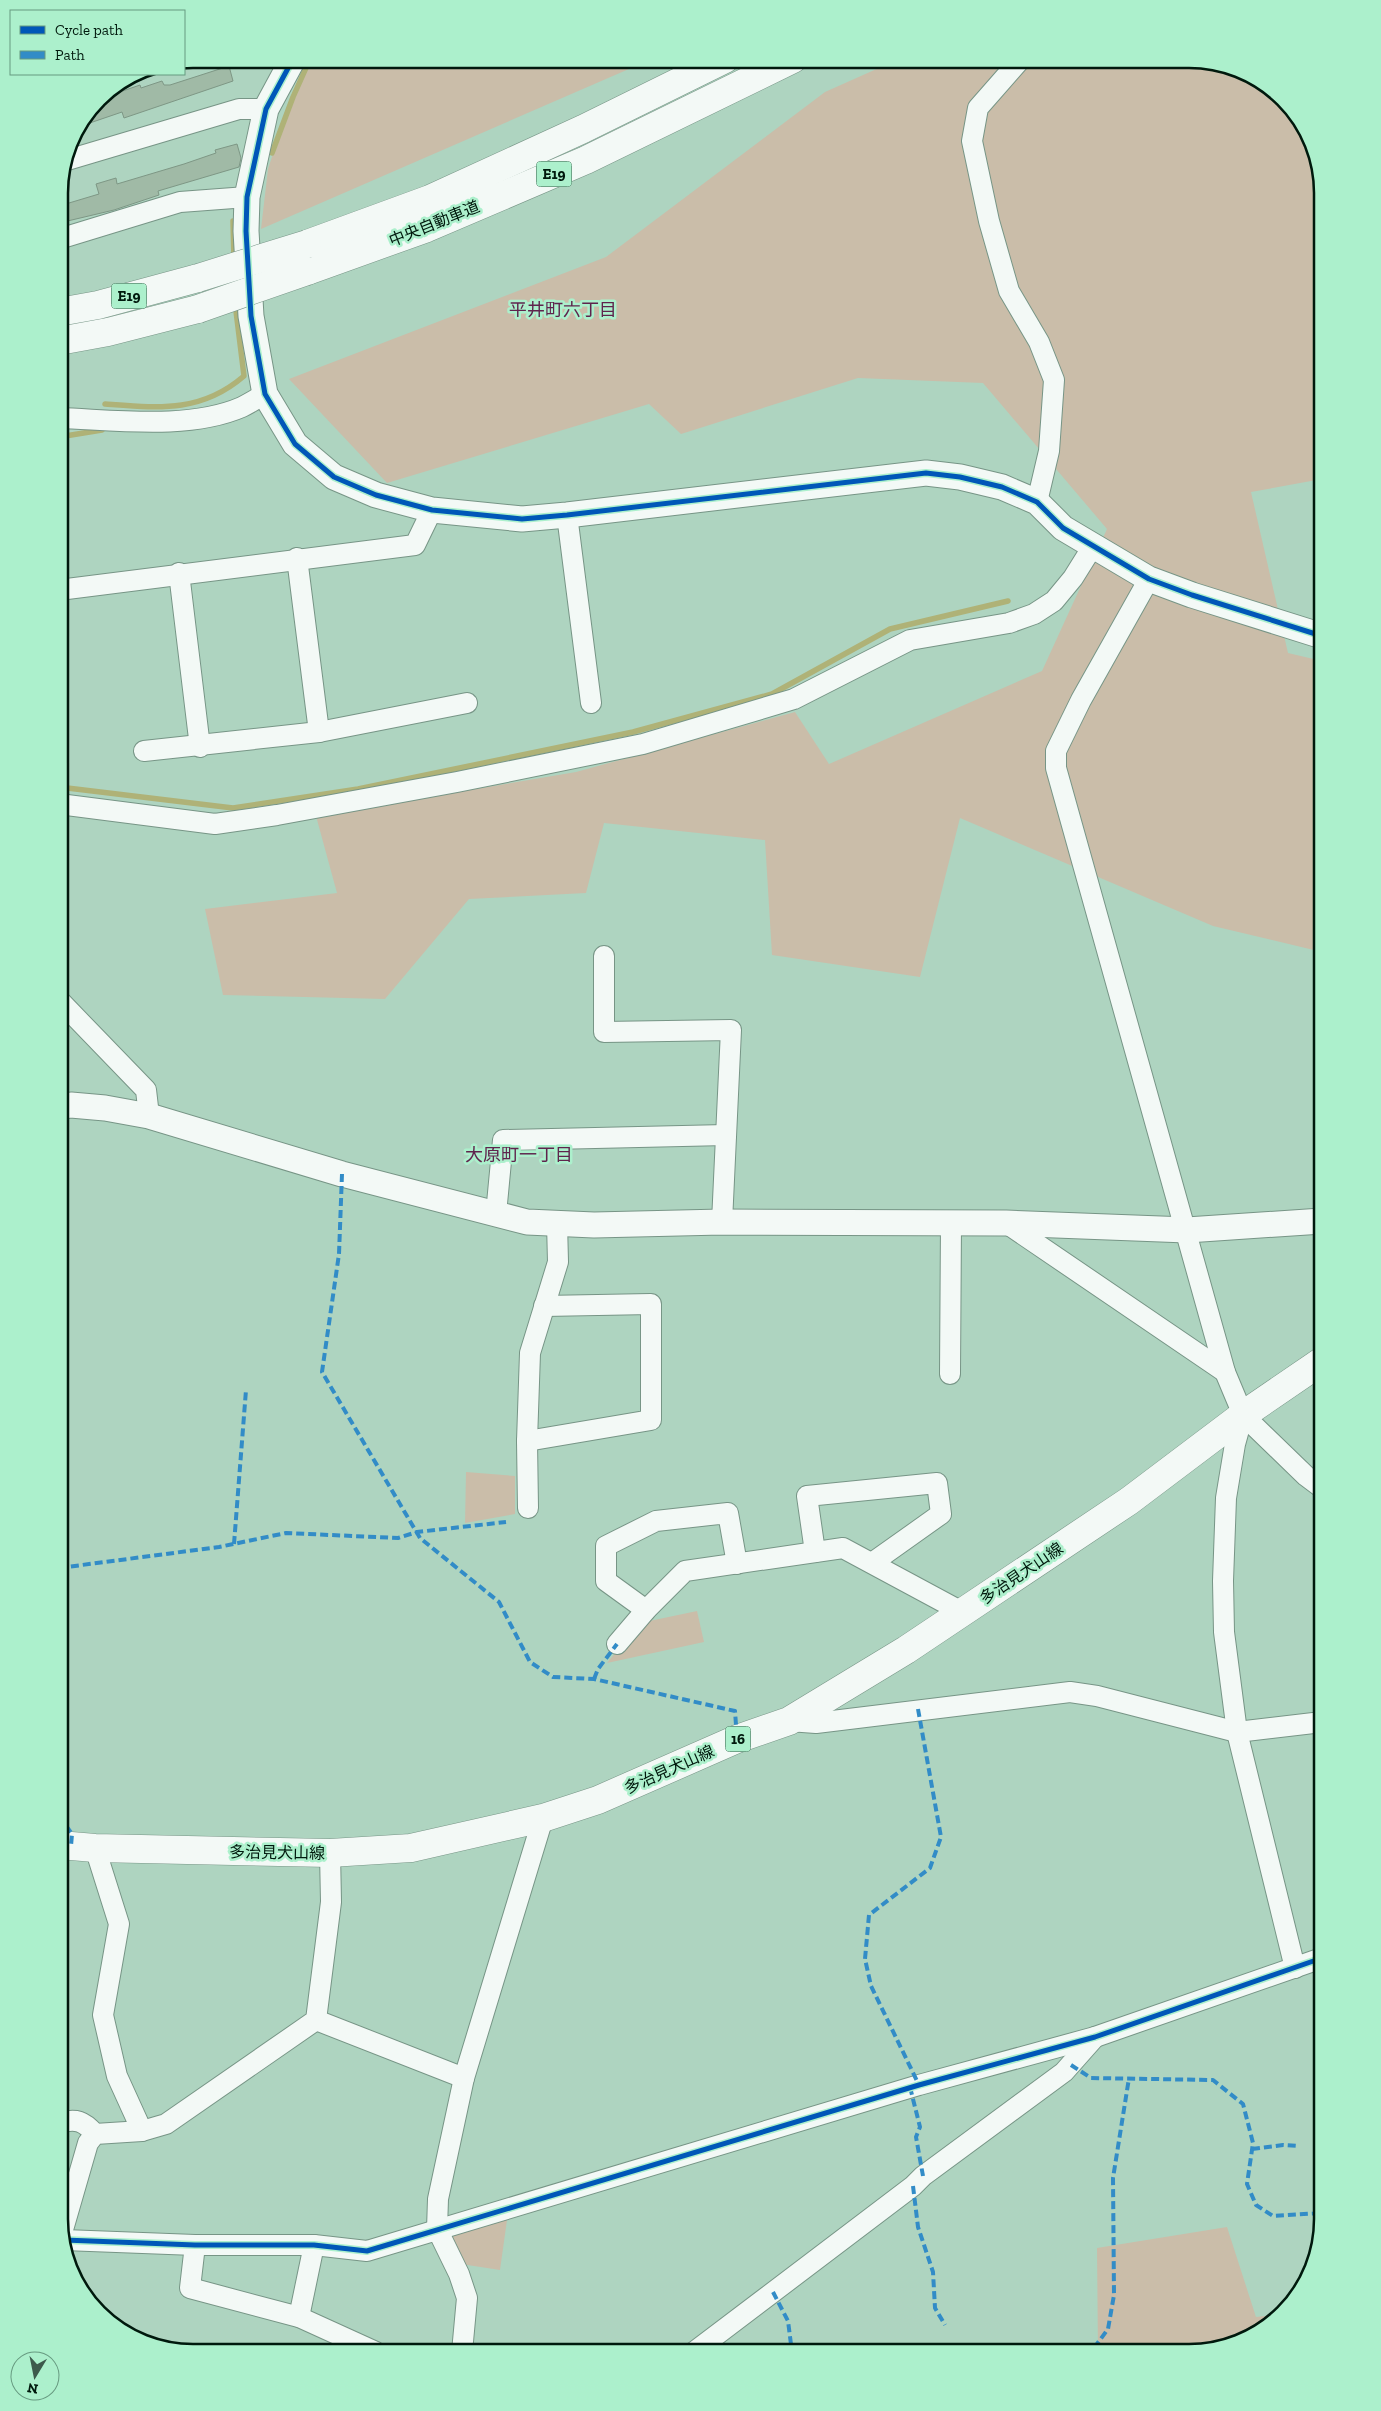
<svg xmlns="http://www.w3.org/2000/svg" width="1381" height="2411" viewBox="0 0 1381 2411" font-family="'Zilla Slab','Noto Sans JP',serif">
<rect width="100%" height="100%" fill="#aed4c0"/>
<!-- green -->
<g fill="#cabda9">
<polygon points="311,59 652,59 261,229 268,169 282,126"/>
<polygon points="899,59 1198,59 1263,81 1309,133 1322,192 1322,479 1251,492 1288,653 1322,661 1322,952 1213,926 960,818 920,977 772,955 765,840 604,823 586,893 469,899 385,999 223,995 205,909 337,893 316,816 576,772 795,712 829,764 1042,671 1107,529 983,383 858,378 681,434 649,404 387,483 289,379 606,257 825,92"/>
<polygon points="466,1472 515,1476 515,1514 465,1523"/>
<polygon points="697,1611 704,1642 607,1663 640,1623"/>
<polygon points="508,2213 500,2270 461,2264 447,2230"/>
<polygon points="1227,2227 1256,2317 1275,2315 1248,2339 1189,2352 1098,2352 1097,2248"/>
</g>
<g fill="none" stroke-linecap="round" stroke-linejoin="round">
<!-- stream -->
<g stroke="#afb277" stroke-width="5.5">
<polyline points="272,153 293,97 310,59"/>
<polyline points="233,221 234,259"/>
<path d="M105 404C159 408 201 413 244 376L235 303"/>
<polyline points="59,437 102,430"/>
<polyline points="59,787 233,808 358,789 633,732 772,694 890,629 1008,601"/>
</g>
</g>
<!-- building -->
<g fill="#a0baa6" stroke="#7e9785">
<polygon points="229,66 233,81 124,118 122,112 78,127 98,98 109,90 111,95 140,85 141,88 162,81 164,85 170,85"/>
<polygon points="237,144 241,158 239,167 158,191 159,195 114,210 59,223 59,206 99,194 96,184 116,178 117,184 184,164 216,153 215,150"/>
</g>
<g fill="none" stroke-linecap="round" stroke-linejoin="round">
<!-- minor casing -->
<g stroke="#779586" stroke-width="22">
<g id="minor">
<polyline points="1021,59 978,108 972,141 989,221 1009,291 1039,342 1054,380 1049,451 1037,502"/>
<polyline points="64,161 239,109 266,109"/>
<polyline points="59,239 180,202 247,197"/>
<path d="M59 418C116 420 189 430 242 407 250 403 258 398 265 394"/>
<polyline points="567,515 591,703"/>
<polyline points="297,558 319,732"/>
<polyline points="179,573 200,747"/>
<polyline points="1149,579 1081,700 1056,751 1056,768 1225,1372 1243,1415 1306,1476 1322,1488"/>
<polyline points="59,590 415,545 432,510"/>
<polyline points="144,751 319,732 467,703"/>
<polyline points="59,804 215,824 277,815 457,782 643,744 794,699 910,640 1009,623 1034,614 1054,601 1073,578 1093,546"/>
<polyline points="604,956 604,1032 731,1030 722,1222"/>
<polyline points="59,1000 146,1090 149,1116"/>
<polyline points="496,1214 503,1140 726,1135"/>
<polyline points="1006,1223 1225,1372"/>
<polyline points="950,1374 951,1223"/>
<polyline points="1243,1415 1235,1444 1226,1498 1223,1581 1224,1632 1237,1732 1295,1968"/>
<polyline points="527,1441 651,1420 651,1304 544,1306"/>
<polyline points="528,1508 527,1441 530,1353 558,1262 557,1223"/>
<polyline points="815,1552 807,1496 937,1483 941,1514 872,1563"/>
<polyline points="646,1610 606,1581 606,1546 656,1521 728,1513 737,1564"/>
<polyline points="617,1644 646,1610 685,1571 843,1548 962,1612"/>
<polyline points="789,1721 816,1723 1070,1692 1097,1696 1237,1732 1322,1722"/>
<polyline points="95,1848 119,1924 103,2015 117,2076 142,2131"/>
<polyline points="316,2020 464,2078"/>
<path d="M59 2123C76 2118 84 2121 95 2134"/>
<polyline points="62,2233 88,2143 95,2134 142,2131 166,2124 316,2020 331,1902 330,1853"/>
<polyline points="64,2240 195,2245 314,2245 367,2251 919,2085 1095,2037 1322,1958"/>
<polyline points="195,2245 190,2288 299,2317 376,2352"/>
<polyline points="299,2317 314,2245"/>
<polyline points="462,2352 467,2298 459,2274 437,2229 438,2199 464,2078 543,1818"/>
<polyline points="694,2352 913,2186 923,2176 1064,2072 1095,2037"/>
</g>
</g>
<!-- tertiary casing -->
<g stroke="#779586" stroke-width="27">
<g id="tertiary">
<polyline points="293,59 266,109 247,197 246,231 251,316 265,394 295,444 334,477 376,495 432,510 522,519 567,515 926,473 960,477 1002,487 1037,502 1063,528 1149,579 1192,595 1322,636"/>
<polyline points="59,1107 71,1105 105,1108 149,1116 342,1174 527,1222 594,1225 722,1222 1006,1223 1187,1230 1322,1221"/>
</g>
</g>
<!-- primary casing -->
<g stroke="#779586" stroke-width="29">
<polyline id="primary" points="59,1845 95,1848 330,1853 411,1848 543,1818 598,1800 737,1739 789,1721 906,1650 1129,1501 1243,1415 1322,1361"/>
</g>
<!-- motorway casing -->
<g stroke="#779586" stroke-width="29">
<g id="motorway">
<polyline points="307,244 430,199 583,129 725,59"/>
<polyline points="307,271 427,228 586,160 793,59"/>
<polyline points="59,312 98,305 198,278"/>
<polyline points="59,341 108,332 198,309"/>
</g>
</g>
<!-- minor -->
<use href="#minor" stroke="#f3f9f6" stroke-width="20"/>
<!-- tertiary -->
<use href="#tertiary" stroke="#f3f9f6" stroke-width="25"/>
<!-- primary -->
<use href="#primary" stroke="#f3f9f6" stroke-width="28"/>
<!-- motorway -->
<use href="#motorway" stroke="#f3f9f6" stroke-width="28"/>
<!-- motorway-bridge casing -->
<g stroke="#779586" stroke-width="29" stroke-linecap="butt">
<g id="motorway-bridge">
<polyline points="198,278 307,244"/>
<polyline points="198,309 307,271"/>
</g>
</g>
<!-- motorway-bridge -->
<use href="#motorway-bridge" stroke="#f3f9f6" stroke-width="28"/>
<!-- quiet -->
<g stroke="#328cc7" stroke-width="4" stroke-dasharray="8 4" stroke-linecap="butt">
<polyline points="342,1174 339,1254 322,1372 420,1538 499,1602 530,1662 553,1677 594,1679 735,1711 737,1739"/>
<polyline points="234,1544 246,1390"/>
<polyline points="59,1568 219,1547 286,1533 398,1538 417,1532 506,1522"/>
<polyline points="594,1679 598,1669 617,1644"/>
<polyline points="918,1709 941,1837 930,1868 869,1915 865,1959 871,1986 919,2085"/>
<polyline points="59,1816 72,1834 71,1846"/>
<polyline points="1071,2065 1091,2078 1213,2080 1243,2104 1253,2143 1247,2184 1256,2205 1273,2216 1322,2213"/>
<polyline points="910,2087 920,2127 916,2137 923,2176"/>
<polyline points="1252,2149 1283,2145 1298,2146"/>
<polyline points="913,2186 918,2227 933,2272 935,2308 945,2325"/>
<polyline points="773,2292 788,2321 792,2352"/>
<polyline points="1094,2348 1108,2329 1114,2295 1113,2178 1129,2078"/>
</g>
<!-- cycleway casing -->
<g stroke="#acf0cc" stroke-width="8">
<g id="cycleway">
<polyline points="293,59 266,109 247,197 246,231 251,316 265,394 295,444 334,477 376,495 432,510 522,519 567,515 926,473 960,477 1002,487 1037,502 1063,528 1149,579 1192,595 1322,636"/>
<polyline points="64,2240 195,2245 314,2245 367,2251 919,2085 1095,2037 1322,1958"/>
</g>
</g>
<!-- cycleway -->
<use href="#cycleway" stroke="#0057b8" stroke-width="5"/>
</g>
<g text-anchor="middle" stroke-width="5" stroke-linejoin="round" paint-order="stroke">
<!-- shield labels -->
<g fill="#acf0cc" stroke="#345a46" stroke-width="1">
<rect x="536.5" y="161.5" width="35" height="25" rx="4"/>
<rect x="111.5" y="283.5" width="35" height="25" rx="4"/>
<rect x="725.5" y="1726.5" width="25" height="25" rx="4"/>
</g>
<g font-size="15" font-weight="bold" fill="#00190d">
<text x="554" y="179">E19</text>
<text x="129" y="301">E19</text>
<text x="738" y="1744">16</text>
</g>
<!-- street labels -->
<g font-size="16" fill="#00190d" stroke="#acf0cc">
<text transform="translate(434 223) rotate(-22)" y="6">中央自動車道</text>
<text transform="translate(1021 1573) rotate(-34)" y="6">多治見犬山線</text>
<text transform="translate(669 1769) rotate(-24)" y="6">多治見犬山線</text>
<text transform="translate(277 1852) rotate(1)" y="6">多治見犬山線</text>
</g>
<!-- neighbourhood labels -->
<g font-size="18" fill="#5f244d" stroke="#acf0cc">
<text x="563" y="316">平井町六丁目</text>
<text x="519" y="1161">大原町一丁目</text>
</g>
</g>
<!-- crop -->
<path d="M0 0H1381V2411H0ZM193 68H1189A125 125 0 0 1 1314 193V2219A125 125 0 0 1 1189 2344H193A125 125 0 0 1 68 2219V193A125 125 0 0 1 193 68Z" fill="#acf0cc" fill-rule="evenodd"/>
<path fill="none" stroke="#00190d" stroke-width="2.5" d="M193 68H1189A125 125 0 0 1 1314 193V2219A125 125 0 0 1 1189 2344H193A125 125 0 0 1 68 2219V193A125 125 0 0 1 193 68Z"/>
<!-- legend -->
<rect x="10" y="10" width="175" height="65" fill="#acf0cc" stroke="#679a80"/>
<rect x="20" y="26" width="25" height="8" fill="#0057b8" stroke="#679a80"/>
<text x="55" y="35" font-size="15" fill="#00190d">Cycle path</text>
<rect x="20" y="51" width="25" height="8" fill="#328cc7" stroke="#679a80"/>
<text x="55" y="60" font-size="15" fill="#00190d">Path</text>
<!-- north arrow -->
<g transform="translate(35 2376) rotate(190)"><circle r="24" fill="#acf0cc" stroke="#679a80"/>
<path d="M0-4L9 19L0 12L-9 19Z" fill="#3d5a4c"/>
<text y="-8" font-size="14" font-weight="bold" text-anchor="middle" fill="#00190d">N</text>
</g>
</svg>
